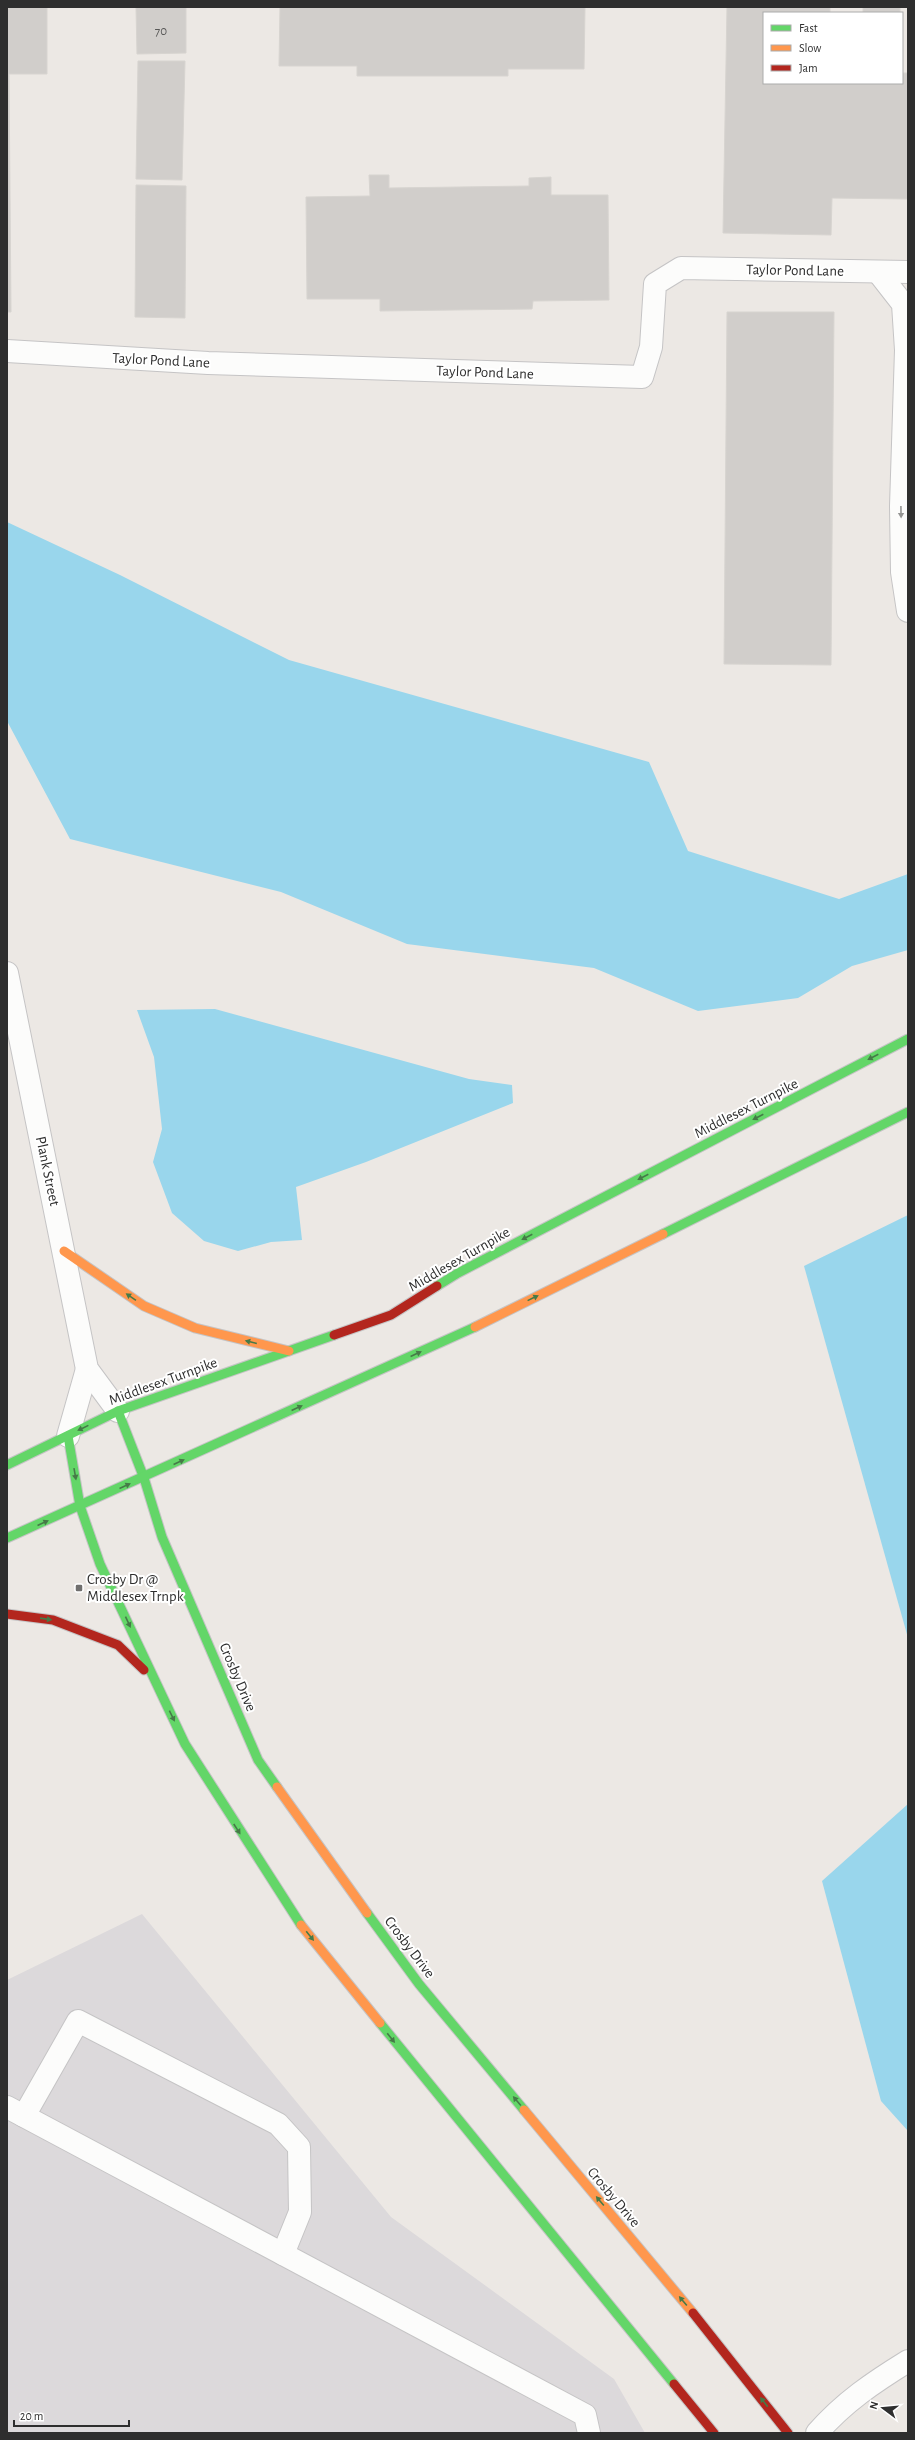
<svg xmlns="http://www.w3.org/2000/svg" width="915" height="2440" viewBox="0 0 915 2440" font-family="'Alegreya Sans',sans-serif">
<rect width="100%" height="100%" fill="#ece8e4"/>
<!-- industrial -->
<polygon fill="#dcd9db" points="142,1914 391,2217 614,2379 645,2433 7,2433 7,1980"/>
<!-- water -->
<g fill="#99d6ec">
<polygon points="7,522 120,575 289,660 649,762 688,851 839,899 908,874 908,950 852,966 798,998 698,1011 594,968 407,944 281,892 70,839 7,721"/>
<polygon points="215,1009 469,1079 512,1085 513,1103 366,1162 296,1187 302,1240 271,1242 238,1251 204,1241 172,1213 153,1162 162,1129 154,1057 137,1010"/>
<polygon points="908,1215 908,1638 804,1266"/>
<polygon points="908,1804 908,2131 881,2101 822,1881"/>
</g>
<!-- building -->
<g fill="#d1cecb" stroke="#d7d4d0">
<polygon points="7,7 47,7 47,74 9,74 11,312 7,312"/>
<polygon points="136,7 186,7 186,53 137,54"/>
<polygon points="280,7 585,7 584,69 508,69 508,76 357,76 357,66 279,66"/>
<polygon points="727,7 830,7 830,13 764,13 764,83 902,83 902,73 908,73 908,199 832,198 831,235 723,233"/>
<rect x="863" y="7" width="37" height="6"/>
<polygon points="138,61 185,61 182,180 136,179"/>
<polygon points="369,175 389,175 389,188 529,186 529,178 551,177 551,195 608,195 609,300 533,301 532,309 380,311 380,299 307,299 306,197 370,196"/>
<polygon points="136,185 186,186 185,318 135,317"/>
<polygon points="727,312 834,312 831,665 724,664"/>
</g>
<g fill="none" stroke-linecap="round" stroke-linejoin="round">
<!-- lane casing -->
<g stroke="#c5c4c5" stroke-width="24">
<g id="lane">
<polyline points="7,2107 585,2415 589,2433"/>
<polyline points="24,2116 78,2021 278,2124 299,2147 300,2212 283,2254"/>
<path d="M817 2433C844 2402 874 2382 908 2361"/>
</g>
</g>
<!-- street casing -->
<g stroke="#c5c4c5" stroke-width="24">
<g id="street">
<polyline points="878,272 903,304 906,350 901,506 902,572 908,611"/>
<polyline points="7,351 208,363 642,377 651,347 655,284 681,268 908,272"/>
<polyline points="7,973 87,1369 118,1411"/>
<polyline points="68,1436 87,1369"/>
</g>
</g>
<!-- fast casing -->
<g stroke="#c5c4c5" stroke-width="11">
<g id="fast">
<polyline points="663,1234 908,1112"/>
<polyline points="437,1286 458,1273 908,1039"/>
<polyline points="118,1411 144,1478 162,1537 258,1760 277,1787"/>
<polyline points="68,1436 80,1506 100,1564 185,1744 301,1925"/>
<polyline points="7,1465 118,1411 334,1335"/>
<polyline points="7,1538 475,1327"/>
<polyline points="367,1913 419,1984 524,2110"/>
<polyline points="380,2023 674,2384"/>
</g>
</g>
<!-- slow casing -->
<g stroke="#c5c4c5" stroke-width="11">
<g id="slow">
<polyline points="64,1251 144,1306 195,1328 289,1351"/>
<polyline points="475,1327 663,1234"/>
<polyline points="277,1787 367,1913"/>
<polyline points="301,1925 380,2023"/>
<polyline points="524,2110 693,2313"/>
</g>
</g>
<!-- jam casing -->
<g stroke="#c5c4c5" stroke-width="11">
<g id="jam">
<polyline points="334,1335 391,1315 437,1286"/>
<polyline points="7,1614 53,1620 118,1645 144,1670"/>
<polyline points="693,2313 788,2433"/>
<polyline points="674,2384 714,2433"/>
</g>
</g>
<!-- lane -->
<use href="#lane" stroke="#fcfcfb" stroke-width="22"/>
<!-- street -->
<use href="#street" stroke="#fcfcfb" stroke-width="22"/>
<!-- fast -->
<use href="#fast" stroke="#63d668" stroke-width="9"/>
<!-- slow -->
<use href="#slow" stroke="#ff974d" stroke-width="9"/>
<!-- jam -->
<use href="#jam" stroke="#b3261e" stroke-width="9"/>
</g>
<!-- one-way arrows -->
<defs><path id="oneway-solid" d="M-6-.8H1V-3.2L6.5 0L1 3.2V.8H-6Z"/></defs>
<use fill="#959594" href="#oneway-solid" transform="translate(901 512) rotate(89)"/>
<g fill="#467a48">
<use href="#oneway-solid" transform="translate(873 1057) rotate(153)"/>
<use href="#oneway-solid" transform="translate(758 1117) rotate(153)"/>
<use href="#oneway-solid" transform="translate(643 1177) rotate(153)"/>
<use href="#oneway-solid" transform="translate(527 1237) rotate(153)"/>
<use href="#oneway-solid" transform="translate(131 1297) rotate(-146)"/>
<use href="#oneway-solid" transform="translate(533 1298) rotate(-26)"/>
<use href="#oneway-solid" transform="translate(251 1342) rotate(-166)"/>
<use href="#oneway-solid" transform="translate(416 1354) rotate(-25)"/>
<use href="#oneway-solid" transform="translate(297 1408) rotate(-25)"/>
<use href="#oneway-solid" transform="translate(83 1428) rotate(154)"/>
<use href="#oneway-solid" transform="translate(179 1462) rotate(-25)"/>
<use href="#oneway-solid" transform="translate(75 1474) rotate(80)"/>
<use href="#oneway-solid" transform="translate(125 1486) rotate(-24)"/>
<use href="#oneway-solid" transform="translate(43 1523) rotate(-24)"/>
<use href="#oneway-solid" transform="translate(46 1619) rotate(8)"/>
<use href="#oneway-solid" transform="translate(128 1622) rotate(65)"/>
<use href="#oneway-solid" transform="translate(172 1716) rotate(64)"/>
<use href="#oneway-solid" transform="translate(237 1829) rotate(57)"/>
<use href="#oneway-solid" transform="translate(310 1936) rotate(51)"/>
<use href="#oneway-solid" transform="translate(391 2038) rotate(51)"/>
<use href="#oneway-solid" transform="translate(517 2101) rotate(-130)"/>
<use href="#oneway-solid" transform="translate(600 2201) rotate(-130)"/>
<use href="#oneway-solid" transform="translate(683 2301) rotate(-130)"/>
<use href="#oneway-solid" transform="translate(764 2402) rotate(-128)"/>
</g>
<!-- markers -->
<rect fill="#706f6e" stroke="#fff" stroke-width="1.5" x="75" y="1584" width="8" height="8" rx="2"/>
<g text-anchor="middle" stroke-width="4" stroke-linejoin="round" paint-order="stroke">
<!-- number labels -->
<g font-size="13" fill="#585857">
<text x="161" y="35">70</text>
</g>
<!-- street labels -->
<g font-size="15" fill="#2e2e2e" stroke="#fff">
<text transform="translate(795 270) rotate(1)" y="5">Taylor Pond Lane</text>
<text transform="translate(161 360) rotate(3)" y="5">Taylor Pond Lane</text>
<text transform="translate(485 372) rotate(2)" y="5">Taylor Pond Lane</text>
<text transform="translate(746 1108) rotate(-27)" y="5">Middlesex Turnpike</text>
<text transform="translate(48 1171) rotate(78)" y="5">Plank Street</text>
<text transform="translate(459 1259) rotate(-30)" y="5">Middlesex Turnpike</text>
<text transform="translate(163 1381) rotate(-20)" y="5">Middlesex Turnpike</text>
<text transform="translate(238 1677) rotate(67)" y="5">Crosby Drive</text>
<text transform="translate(410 1947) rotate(53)" y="5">Crosby Drive</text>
<text transform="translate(614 2197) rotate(50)" y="5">Crosby Drive</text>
</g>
<!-- poi labels -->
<g font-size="15" fill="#2e2e2e" stroke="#fff" text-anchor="start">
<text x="87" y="1584">Crosby Dr @<tspan x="87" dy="17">Middlesex Trnpk</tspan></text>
</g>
</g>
<!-- border -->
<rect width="915" height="2440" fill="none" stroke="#2e2e2e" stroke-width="16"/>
<!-- legend -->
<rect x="763" y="12" width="140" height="72" fill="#ffffff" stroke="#ababab"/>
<rect x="771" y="25" width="20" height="6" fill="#63d668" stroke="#ababab"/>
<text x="799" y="32" font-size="12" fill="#2e2e2e">Fast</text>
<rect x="771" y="45" width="20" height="6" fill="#ff974d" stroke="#ababab"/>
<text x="799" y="52" font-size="12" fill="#2e2e2e">Slow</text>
<rect x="771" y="65" width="20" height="6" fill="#b3261e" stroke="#ababab"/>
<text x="799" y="72" font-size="12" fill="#2e2e2e">Jam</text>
<!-- north arrow -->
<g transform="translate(883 2408) rotate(286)" stroke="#ffffff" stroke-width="3" paint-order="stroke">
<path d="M0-3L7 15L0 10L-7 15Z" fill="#2e2e2e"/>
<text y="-6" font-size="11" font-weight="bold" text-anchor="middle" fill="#2e2e2e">N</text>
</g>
<!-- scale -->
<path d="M14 2420v6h115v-6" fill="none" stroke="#2e2e2e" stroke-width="2"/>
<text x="20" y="2420" font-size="12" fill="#2e2e2e" stroke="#ffffff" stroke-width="3" paint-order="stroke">20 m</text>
</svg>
